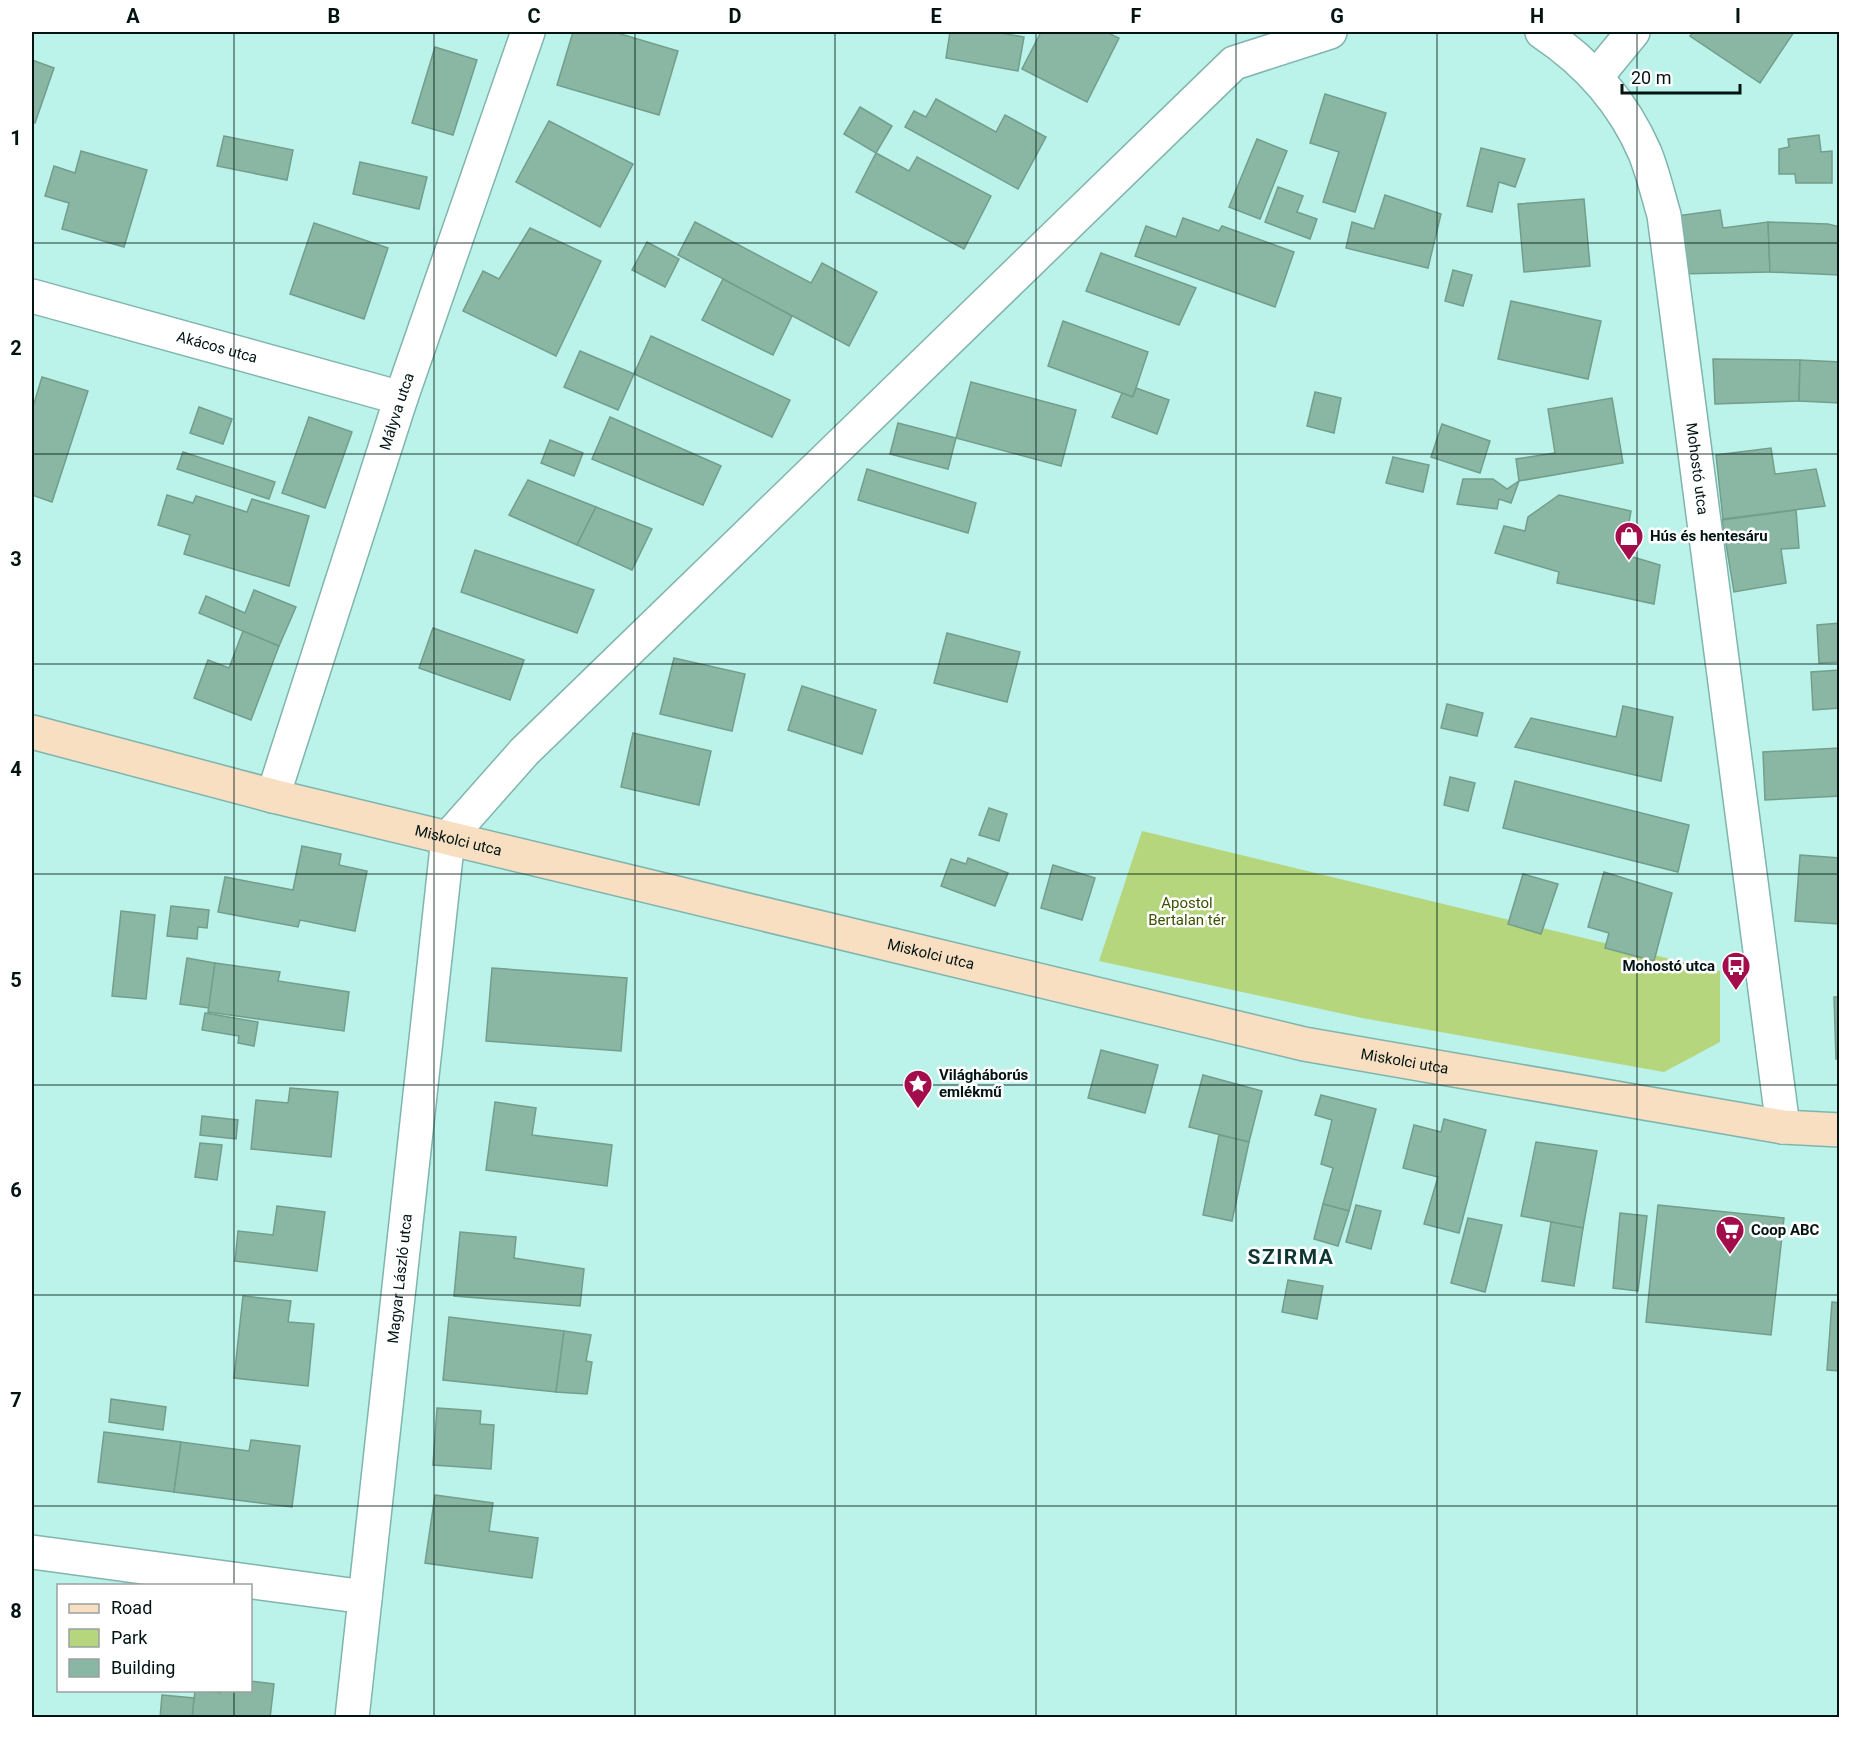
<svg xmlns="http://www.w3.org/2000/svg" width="1871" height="1749" viewBox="0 0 1871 1749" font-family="Roboto,sans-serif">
<rect width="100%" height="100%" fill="#bbf2ea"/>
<!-- green -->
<polygon fill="#b5d67c" points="1142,831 1720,971 1720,1042 1664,1072 1362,1018 1099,961"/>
<!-- building -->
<g fill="#8ab7a3" stroke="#729e8b" stroke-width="1.5">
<polygon points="573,32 614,32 678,51 659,115 557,85"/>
<polygon points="950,32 995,32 1024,37 1018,71 946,58"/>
<polygon points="1041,32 1109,32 1108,33 1119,38 1087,102 1022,69"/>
<polygon points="1693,32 1794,32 1760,83 1690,36"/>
<polygon points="435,47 477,60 453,135 412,123"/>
<polygon points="32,60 54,68 35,123 32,122"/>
<polygon points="1325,94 1386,113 1355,212 1323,202 1339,152 1310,143"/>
<polygon points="936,99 996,132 1005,115 1046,137 1018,189 905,127 914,111 926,117"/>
<polygon points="860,107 892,126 876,153 844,134"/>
<polygon points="549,121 633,164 600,227 516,182"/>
<polygon points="1819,135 1821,152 1832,151 1832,183 1796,183 1795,174 1779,174 1779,149 1789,147 1788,139"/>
<polygon points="224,136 293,150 287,180 217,166"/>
<polygon points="1257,139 1287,151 1260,219 1229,207"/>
<polygon points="1481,148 1525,159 1515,187 1499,182 1492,212 1467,206"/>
<polygon points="81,151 147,170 124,247 62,229 69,203 45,196 54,166 75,173"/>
<polygon points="876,153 909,171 917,157 991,196 964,249 856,192"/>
<polygon points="360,162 427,177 419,209 353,194"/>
<polygon points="1278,187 1303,196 1297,212 1317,219 1310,239 1265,222"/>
<polygon points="1385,195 1441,214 1428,268 1346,248 1352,222 1374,229"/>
<polygon points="1584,199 1590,266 1524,272 1518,204"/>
<polygon points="1720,210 1723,228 1768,222 1770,272 1677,274 1670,217"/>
<polygon points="1183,218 1219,231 1222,226 1294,252 1275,307 1135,256 1146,226 1176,237"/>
<polygon points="695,222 811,283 822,263 877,292 849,346 678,255"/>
<polygon points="1768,222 1828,224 1840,227 1840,275 1770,272"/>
<polygon points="314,223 388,248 364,319 290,294"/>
<polygon points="530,228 601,261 556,356 463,311 483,271 499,279"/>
<polygon points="647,242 679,259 665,287 632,270"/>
<polygon points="1101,253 1196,288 1179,325 1086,291"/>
<polygon points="1453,270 1472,275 1463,306 1445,301"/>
<polygon points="723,279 792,316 773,355 702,320"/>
<polygon points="1511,301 1601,321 1588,379 1498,359"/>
<polygon points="1063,321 1148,352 1133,397 1048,366"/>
<polygon points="651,336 790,400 772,437 634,374"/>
<polygon points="580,351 634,374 618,410 564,387"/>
<polygon points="1713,359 1800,360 1799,401 1715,404"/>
<polygon points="1800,360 1840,362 1840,403 1799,401"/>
<polygon points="42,377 88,391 52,502 32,495 32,410"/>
<polygon points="971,382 1076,410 1061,466 956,438"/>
<polygon points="1136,388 1169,400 1157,434 1112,417 1122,393 1133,397"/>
<polygon points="1315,392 1341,398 1334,433 1307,426"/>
<polygon points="1612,398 1623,463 1519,481 1516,459 1555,453 1548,409"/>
<polygon points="199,407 232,419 223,444 190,433"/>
<polygon points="309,417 352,432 325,508 282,493"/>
<polygon points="610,417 721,466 703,505 592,459"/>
<polygon points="898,423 956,438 948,469 890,454"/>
<polygon points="1442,424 1490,441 1480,473 1431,457"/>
<polygon points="550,440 583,453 574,476 541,463"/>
<polygon points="1771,448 1775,474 1816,469 1825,506 1723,519 1716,455"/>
<polygon points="183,452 275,482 269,499 177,469"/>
<polygon points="1393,457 1429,465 1423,492 1386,483"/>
<polygon points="867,469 976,503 968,533 858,500"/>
<polygon points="1463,479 1493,479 1507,489 1519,481 1511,503 1499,499 1497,509 1457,504"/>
<polygon points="528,480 596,507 577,545 509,515"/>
<polygon points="167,495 193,503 196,496 247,512 252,499 309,516 289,586 184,554 190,535 158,525"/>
<polygon points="1559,495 1631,511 1623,554 1660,565 1654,604 1557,583 1559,572 1495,553 1504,526 1525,531 1528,517"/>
<polygon points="596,507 652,529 632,570 577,545"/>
<polygon points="1796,510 1799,548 1781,549 1786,583 1734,592 1722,520"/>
<polygon points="475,550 594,590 577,633 461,592"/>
<polygon points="254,590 296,607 279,646 199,613 206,596 245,613"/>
<polygon points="1840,623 1840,662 1819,663 1817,625"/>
<polygon points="433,628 524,660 510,700 419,668"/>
<polygon points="243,631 279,646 251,720 194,698 208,660 229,668"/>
<polygon points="947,633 1020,652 1007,702 934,683"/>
<polygon points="674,658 745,674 732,731 660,714"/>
<polygon points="1840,670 1840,708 1813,710 1811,672"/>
<polygon points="802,686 876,710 862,754 788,730"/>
<polygon points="1447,704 1483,713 1477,736 1441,728"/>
<polygon points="1623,706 1673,717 1661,781 1515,747 1531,718 1616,737"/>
<polygon points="633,733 711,751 699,805 621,787"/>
<polygon points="1840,748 1840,796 1765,800 1763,752"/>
<polygon points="1450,777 1475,783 1468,811 1444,805"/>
<polygon points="1515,781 1689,825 1678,872 1503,828"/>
<polygon points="989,808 1007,814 999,841 979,835"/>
<polygon points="302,846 341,854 339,865 367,871 355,931 300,920 298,927 218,912 225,877 293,890"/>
<polygon points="1800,855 1840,858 1840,924 1795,921"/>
<polygon points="968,858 1008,873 995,906 941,886 951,859 966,864"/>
<polygon points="1053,865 1095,878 1082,920 1041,908"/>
<polygon points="1604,872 1672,893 1654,961 1605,948 1609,933 1588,927"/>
<polygon points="1523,874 1558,884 1541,934 1508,924"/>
<polygon points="171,906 209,910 207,928 198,927 197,939 167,936"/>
<polygon points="121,911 155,915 146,999 112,996"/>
<polygon points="187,958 215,963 209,1008 180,1004"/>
<polygon points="215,963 280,972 278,981 349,992 344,1031 208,1012"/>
<polygon points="492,968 627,978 621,1051 486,1041"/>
<polygon points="1834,997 1840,997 1840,1058 1836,1059"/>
<polygon points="205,1013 258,1022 254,1046 238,1043 239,1036 202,1030"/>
<polygon points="1101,1050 1158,1065 1145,1113 1088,1098"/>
<polygon points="1203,1075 1262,1091 1249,1142 1189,1127"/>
<polygon points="290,1088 338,1092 331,1157 251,1149 256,1100 288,1103"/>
<polygon points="1321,1095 1376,1109 1349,1211 1323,1204 1333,1168 1321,1164 1332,1120 1315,1115"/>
<polygon points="495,1102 536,1108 532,1135 612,1145 607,1186 486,1170"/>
<polygon points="202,1116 238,1120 236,1139 200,1135"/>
<polygon points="1444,1119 1486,1130 1459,1233 1424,1224 1438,1177 1403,1168 1414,1125 1441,1132"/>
<polygon points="1219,1135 1249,1142 1232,1221 1203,1215"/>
<polygon points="1536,1142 1597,1151 1583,1228 1521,1216"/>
<polygon points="200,1143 222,1145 217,1180 195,1177"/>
<polygon points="1323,1204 1349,1211 1338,1246 1314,1239"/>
<polygon points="1356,1205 1381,1211 1371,1249 1346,1242"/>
<polygon points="1658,1205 1784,1218 1771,1335 1646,1322"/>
<polygon points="277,1206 325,1212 317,1271 235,1261 238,1231 273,1235"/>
<polygon points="1620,1213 1647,1216 1638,1291 1613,1288"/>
<polygon points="1468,1218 1502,1225 1485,1292 1451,1283"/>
<polygon points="1551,1222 1583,1228 1574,1286 1542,1281"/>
<polygon points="460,1232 516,1237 514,1258 584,1269 580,1306 454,1296"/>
<polygon points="1288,1280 1323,1286 1317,1319 1282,1312"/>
<polygon points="243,1296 291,1301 288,1322 314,1324 308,1386 234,1378"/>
<polygon points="1832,1302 1840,1303 1840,1371 1827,1370"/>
<polygon points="449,1317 564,1331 556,1392 443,1380"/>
<polygon points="564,1331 591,1335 586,1361 592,1362 587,1394 556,1392"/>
<polygon points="111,1399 166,1407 163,1430 109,1422"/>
<polygon points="437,1408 481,1411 480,1424 494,1425 491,1469 433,1465"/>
<polygon points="104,1432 181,1442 174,1492 98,1482"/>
<polygon points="251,1440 300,1446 292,1507 174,1492 181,1442 249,1451"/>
<polygon points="435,1495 493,1503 489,1531 538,1538 532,1578 425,1563"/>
<polygon points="250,1681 274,1684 270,1718 192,1718 195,1690 221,1693 221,1690 250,1690"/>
<polygon points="162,1695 194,1698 192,1718 160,1718"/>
</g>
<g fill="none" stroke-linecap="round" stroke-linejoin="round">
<!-- minor casing -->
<g stroke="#80b5ae" stroke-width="36">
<g id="minor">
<path id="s1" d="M1542 32C1587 62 1623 102 1645 153 1653 173 1658 195 1664 215L1783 1127"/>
<polyline points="1596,77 1633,32"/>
<path id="s2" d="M32 296 401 398"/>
<path id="s3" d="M273 796 401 398 528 32"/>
<polyline points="32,1552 365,1597"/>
<path id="s4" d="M352 1718 448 838 524 752 1234 63 1330 32"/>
</g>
</g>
<!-- secondary casing -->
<g stroke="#80b5ae" stroke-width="36">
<g id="secondary">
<path id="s5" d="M32 732 273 796 1304 1044 1783 1127 1840 1130"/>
</g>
</g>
<!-- minor -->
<use href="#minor" stroke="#fff" stroke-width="33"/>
<!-- secondary -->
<use href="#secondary" stroke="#f8dfc2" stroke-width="33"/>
</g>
<!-- grid -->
<path fill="none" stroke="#011412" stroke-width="1.5" stroke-opacity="0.55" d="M234 32V1586M434 32V1718M635 32V1718M835 32V1718M1036 32V1718M1236 32V1718M1437 32V1718M1637 32V1718M32 243H1840M32 454H1840M32 664H1840M32 874H1840M32 1085H1840M32 1295H1840M32 1506H1840M234 1690V1718"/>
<!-- icons -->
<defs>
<g id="shop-pin" transform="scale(1.5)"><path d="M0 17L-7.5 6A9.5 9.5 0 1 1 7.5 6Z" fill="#a30d4b" stroke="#fff"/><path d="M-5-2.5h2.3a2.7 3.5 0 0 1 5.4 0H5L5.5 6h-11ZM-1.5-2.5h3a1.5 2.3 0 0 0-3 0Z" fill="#fff"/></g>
<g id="bus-pin" transform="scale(1.5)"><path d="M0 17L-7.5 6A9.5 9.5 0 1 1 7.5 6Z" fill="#a30d4b" stroke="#fff"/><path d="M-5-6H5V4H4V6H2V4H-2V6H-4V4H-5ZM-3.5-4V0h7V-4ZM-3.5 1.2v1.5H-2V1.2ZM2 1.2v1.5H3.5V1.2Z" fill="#fff"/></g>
<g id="sight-pin" transform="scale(1.5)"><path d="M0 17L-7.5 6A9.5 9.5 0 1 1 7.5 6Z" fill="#a30d4b" stroke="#fff"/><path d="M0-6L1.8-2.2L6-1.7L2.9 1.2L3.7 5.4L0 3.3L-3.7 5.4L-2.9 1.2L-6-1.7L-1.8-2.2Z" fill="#fff"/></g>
<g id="supermarket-pin" transform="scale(1.5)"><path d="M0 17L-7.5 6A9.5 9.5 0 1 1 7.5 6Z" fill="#a30d4b" stroke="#fff"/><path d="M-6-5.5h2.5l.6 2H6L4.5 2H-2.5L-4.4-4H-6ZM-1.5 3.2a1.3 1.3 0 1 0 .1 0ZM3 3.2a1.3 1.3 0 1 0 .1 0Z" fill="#fff"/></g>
</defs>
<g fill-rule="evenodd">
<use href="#shop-pin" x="1629" y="536"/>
<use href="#bus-pin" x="1736" y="966"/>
<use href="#sight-pin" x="918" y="1084"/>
<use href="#supermarket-pin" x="1730" y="1230"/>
</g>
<g text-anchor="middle" stroke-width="5" stroke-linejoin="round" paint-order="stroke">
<!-- street labels -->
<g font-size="15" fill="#011412" stroke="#fff">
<text dy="5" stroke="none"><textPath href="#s2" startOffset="192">Akácos utca</textPath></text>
<text dy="5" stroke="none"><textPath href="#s3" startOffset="404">Mályva utca</textPath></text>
<text dy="5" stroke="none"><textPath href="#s1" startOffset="482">Mohostó utca</textPath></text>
<text dy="5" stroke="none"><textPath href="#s5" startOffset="440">Miskolci utca</textPath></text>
<text dy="5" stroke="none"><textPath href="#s5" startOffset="926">Miskolci utca</textPath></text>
<text dy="5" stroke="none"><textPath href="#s5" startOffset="1412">Miskolci utca</textPath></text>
<text dy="5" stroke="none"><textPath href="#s4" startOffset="442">Magyar László utca</textPath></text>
</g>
<!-- poi labels -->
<g font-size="15" font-weight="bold" fill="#011412" stroke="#fff" text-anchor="start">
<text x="1650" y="541">Hús és hentesáru</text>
<text x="1715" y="971" text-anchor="end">Mohostó utca</text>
<text x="939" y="1080">Világháborús<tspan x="939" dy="17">emlékmű</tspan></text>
<text x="1751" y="1235">Coop ABC</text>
</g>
<!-- park labels -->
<g font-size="15" fill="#3a5100" stroke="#fff">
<text x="1187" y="908">Apostol<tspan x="1187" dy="17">Bertalan tér</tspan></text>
</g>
<!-- district labels -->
<g font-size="21" font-weight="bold" letter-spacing="1.5" fill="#0e3733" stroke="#fff">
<text x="1291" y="1264">SZIRMA</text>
</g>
</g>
<!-- border -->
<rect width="1871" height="1749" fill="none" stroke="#ffffff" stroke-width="66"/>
<!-- legend -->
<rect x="57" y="1584" width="195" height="108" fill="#ffffff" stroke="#99a1a0" stroke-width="1.5"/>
<rect x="69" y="1604" width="30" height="9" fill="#f8dfc2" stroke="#99a1a0" stroke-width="1.5"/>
<text x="111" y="1614" font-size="18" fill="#011412">Road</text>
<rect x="69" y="1629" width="30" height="18" fill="#b5d67c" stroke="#99a1a0" stroke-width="1.5"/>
<text x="111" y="1644" font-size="18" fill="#011412">Park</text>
<rect x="69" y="1659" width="30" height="18" fill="#8ab7a3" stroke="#99a1a0" stroke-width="1.5"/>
<text x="111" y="1674" font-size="18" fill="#011412">Building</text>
<!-- scale -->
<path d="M1622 84v9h118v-9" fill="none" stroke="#011412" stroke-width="3"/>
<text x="1631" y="84" font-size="18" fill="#011412" stroke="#ffffff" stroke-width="4.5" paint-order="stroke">20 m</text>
<rect x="33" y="33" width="1805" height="1683" fill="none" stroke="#011412" stroke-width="2"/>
<g font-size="20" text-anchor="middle" font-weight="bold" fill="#011412">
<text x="133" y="23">A</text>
<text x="334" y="23">B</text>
<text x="534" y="23">C</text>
<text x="735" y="23">D</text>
<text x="936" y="23">E</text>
<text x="1136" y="23">F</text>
<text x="1337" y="23">G</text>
<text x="1537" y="23">H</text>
<text x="1738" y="23">I</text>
<text x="16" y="145">1</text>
<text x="16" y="355">2</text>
<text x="16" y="566">3</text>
<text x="16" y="776">4</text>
<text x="16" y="987">5</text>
<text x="16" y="1197">6</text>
<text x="16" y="1407">7</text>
<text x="16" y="1618">8</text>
</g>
</svg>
